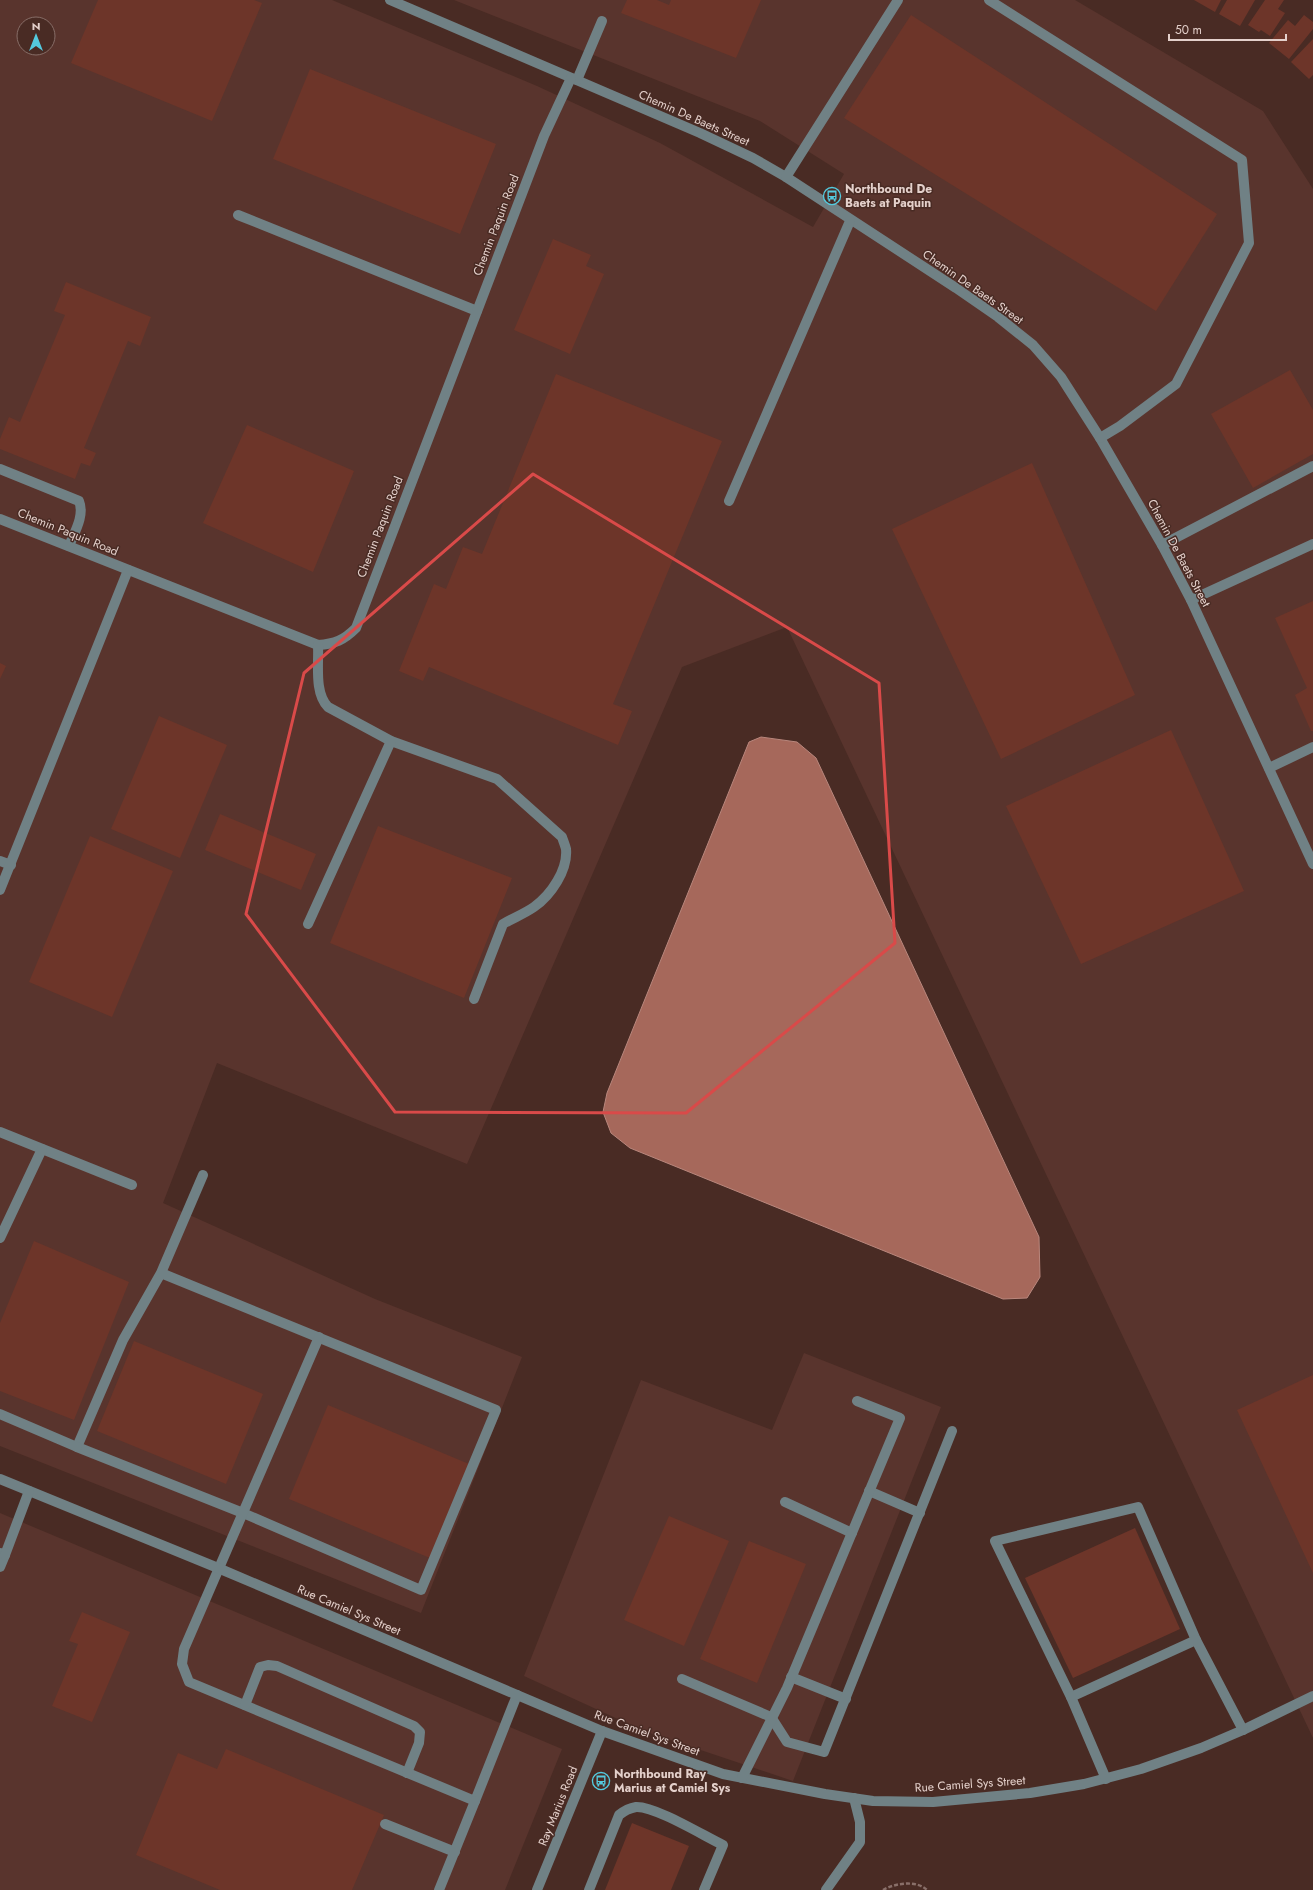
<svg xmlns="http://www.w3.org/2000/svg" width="1313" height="1890" viewBox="0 0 1313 1890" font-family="Jost,sans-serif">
<rect width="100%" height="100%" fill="#492b24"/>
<!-- built -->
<g fill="#59342d" fill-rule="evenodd">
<path d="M0 0H332L537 86 660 143 813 227 844 174 760 121 454 0H1075L1263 111 1313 189V1738L787 627 682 667 467 1164 217 1063 163 1203 375 1299 522 1357 421 1613 0 1446ZM24 24H48V48H24Z"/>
<polygon points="804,1353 941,1407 793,1781 644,1731 524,1676 641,1380 772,1430"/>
<polygon points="0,1513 562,1749 505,1890 0,1890"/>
</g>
<!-- water -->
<polygon fill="#a6685b" stroke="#b9877d" points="761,737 797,742 816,758 1039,1237 1040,1277 1027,1298 1003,1299 630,1148 611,1133 603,1112 607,1093 749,742"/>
<!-- building -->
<g fill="#6d3529">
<polygon points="98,0 254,0 262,3 212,121 71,63"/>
<polygon points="627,0 657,0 669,5 671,0 761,0 736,58 621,13"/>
<polygon points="1194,0 1221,0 1215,12"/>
<polygon points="1227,0 1255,0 1240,26 1219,14"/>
<polygon points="1265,0 1284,0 1278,9 1285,13 1270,36 1261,30 1259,32 1248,25"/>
<polygon points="911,15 1217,214 1156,311 844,118"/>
<polygon points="1304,15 1313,22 1313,29 1289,59 1269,43 1288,20 1295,26"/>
<polygon points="1313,39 1313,75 1309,79 1291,62"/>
<polygon points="310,69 496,144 460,234 273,159"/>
<polygon points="553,239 591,255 586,266 604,274 570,354 514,330"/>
<polygon points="66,282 151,317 140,346 128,341 84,448 96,453 90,466 81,463 75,479 0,449 0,439 9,417 20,422 65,315 54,311"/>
<polygon points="1290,370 1313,410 1313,454 1253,488 1211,414"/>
<polygon points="556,374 722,441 613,704 632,711 618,745 429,667 423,681 399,671 434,584 446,589 463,547 482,554"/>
<polygon points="247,425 354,471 313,572 203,523"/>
<polygon points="1032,463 1135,695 1001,759 892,529"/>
<polygon points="1313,601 1313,731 1311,731 1295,695 1307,688 1275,618"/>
<polygon points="0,663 6,666 0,679"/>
<polygon points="159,716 227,745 180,858 111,829"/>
<polygon points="1171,730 1244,891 1081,964 1006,806"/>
<polygon points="220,814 316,854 301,890 205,850"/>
<polygon points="378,826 512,878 464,998 330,943"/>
<polygon points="90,836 173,871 112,1017 29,982"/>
<polygon points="34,1241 129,1282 74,1420 0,1391 0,1323"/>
<polygon points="134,1341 263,1394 226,1484 97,1431"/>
<polygon points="1313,1375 1313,1573 1237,1410"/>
<polygon points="328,1405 469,1464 430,1558 289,1499"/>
<polygon points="669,1516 729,1541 684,1646 624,1620"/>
<polygon points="1135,1528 1180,1629 1073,1678 1025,1578"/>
<polygon points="749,1541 806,1564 757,1683 700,1659"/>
<polygon points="82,1612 130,1632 92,1722 52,1706 78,1644 69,1641"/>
<polygon points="226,1749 384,1815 352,1890 220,1890 136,1855 178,1753 217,1769"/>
<polygon points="632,1823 689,1846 671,1890 605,1890"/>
</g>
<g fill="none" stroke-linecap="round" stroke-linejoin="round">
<!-- path -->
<path stroke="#896f69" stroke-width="2.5" stroke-dasharray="4 2" stroke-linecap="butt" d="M883 1890C895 1883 917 1880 927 1890"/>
<!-- minor -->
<g stroke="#708185" stroke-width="10">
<polyline points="390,0 700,133 753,158 786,177 956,288 998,317 1033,345 1061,377 1100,438 1162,545 1191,600 1313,864"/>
<polyline points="989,0 1242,160 1249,243 1176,384 1120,426 1100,438"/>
<polyline points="577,80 602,21"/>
<polyline points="786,177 898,0"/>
<polyline points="238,215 477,311"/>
<path d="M0 469 79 501C85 516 74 533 69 546"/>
<polyline points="729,501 850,221"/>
<path d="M0 519 318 645C335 644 344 640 356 628L544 136 571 78"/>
<polyline points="1162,545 1313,466"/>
<polyline points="1191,600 1313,544"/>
<path d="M318 645C319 664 314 693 328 707L391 741 497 779 562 837C563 840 565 845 566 849 568 870 551 895 534 907 524 914 513 918 503 924L474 999"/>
<polyline points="1269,768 1313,747"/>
<polyline points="0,861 11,865"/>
<polyline points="0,890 128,570"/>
<polyline points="308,924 391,741"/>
<polyline points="0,1132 132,1185"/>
<polyline points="0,1238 42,1149"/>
<polyline points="161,1273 496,1410 421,1590 243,1513 77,1447 123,1340 161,1273 203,1175"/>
<polyline points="319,1337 184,1649 182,1664 189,1682 475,1801 517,1695"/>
<polyline points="0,1414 77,1447"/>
<polyline points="0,1479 218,1568 602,1731 723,1774 825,1794 873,1801 933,1802 1030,1793 1084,1784 1141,1769 1201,1748 1243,1730 1313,1696"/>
<polyline points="869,1491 920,1513"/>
<polyline points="785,1502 852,1533"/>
<polyline points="0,1553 5,1555 0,1567"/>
<polyline points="5,1555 29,1491"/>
<polyline points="791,1677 846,1699"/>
<polyline points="682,1679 771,1717 787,1742 824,1752 952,1431"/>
<polyline points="1071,1697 995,1541 1138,1507 1196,1640"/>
<polyline points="245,1705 260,1667 268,1665 277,1666 414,1726 420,1732 419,1743 407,1773"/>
<polyline points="742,1778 787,1688 900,1418 857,1401"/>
<polyline points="1106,1779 1071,1697 1196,1640 1243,1730"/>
<polyline points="385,1824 455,1852"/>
<polyline points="439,1890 475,1801"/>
<polyline points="537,1890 602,1731"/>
<path d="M589 1890 619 1815C624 1811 630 1808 636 1807 655 1806 704 1836 723 1845L704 1890"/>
<polyline points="826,1890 860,1842 860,1822 854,1798"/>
</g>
</g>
<!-- marked area -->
<path fill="none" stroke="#d94a49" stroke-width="3" stroke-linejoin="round" d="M533 474 879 683 895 943 686 1113 395 1112 246 914 304 673Z"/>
<!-- icons -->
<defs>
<g id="bus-ring" transform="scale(0.9)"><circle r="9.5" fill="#492b24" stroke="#54cade" stroke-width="1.5"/><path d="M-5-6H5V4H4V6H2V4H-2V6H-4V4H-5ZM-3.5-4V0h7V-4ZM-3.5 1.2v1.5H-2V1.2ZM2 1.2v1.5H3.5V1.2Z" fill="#54cade"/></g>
</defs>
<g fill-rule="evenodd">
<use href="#bus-ring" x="832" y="196"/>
<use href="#bus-ring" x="601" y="1781"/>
</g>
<g text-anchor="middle" stroke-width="3" stroke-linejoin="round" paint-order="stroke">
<!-- street labels -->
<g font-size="12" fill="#e4d0cb" stroke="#492b24">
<text transform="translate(694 118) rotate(24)" y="4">Chemin De Baets Street</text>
<text transform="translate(496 225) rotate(-69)" y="4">Chemin Paquin Road</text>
<text transform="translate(973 287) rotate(35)" y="4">Chemin De Baets Street</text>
<text transform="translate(380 527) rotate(-69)" y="4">Chemin Paquin Road</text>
<text transform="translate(68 532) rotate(22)" y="4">Chemin Paquin Road</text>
<text transform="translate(1179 553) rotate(62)" y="4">Chemin De Baets Street</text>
<text transform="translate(349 1610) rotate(23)" y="4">Rue Camiel Sys Street</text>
<text transform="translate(647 1733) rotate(20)" y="4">Rue Camiel Sys Street</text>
<text transform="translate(970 1784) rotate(-4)" y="4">Rue Camiel Sys Street</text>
<text transform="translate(558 1806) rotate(-68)" y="4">Ray Marius Road</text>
</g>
<!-- poi labels -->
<g font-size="12" font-weight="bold" fill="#e4d0cb" stroke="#492b24" text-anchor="start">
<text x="845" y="193">Northbound De<tspan x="845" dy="14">Baets at Paquin</tspan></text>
<text x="614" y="1778">Northbound Ray<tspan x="614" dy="14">Marius at Camiel Sys</tspan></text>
</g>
</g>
<!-- north arrow -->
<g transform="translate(36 36)"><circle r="19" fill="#492b24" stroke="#876d67"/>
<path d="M0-3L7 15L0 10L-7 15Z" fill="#54cade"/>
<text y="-6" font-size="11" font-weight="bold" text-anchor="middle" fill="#e4d0cb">N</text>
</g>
<!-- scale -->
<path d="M1169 34v6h117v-6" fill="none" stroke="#e4d0cb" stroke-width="2"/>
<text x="1175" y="34" font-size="12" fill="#e4d0cb" stroke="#492b24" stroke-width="3" paint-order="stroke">50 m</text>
</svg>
